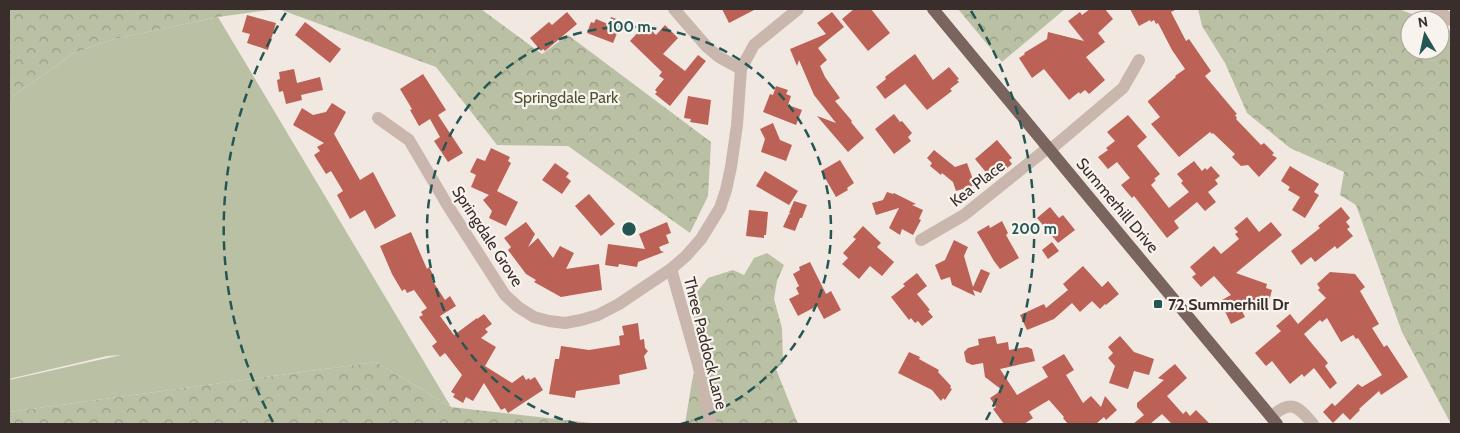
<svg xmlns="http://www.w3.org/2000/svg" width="1460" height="433" viewBox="0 0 1460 433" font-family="Cabin,sans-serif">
<defs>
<pattern id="forest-crowns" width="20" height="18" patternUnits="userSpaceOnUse" patternTransform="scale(1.25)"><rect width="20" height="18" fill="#bac0a3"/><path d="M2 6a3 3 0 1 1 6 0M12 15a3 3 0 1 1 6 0" fill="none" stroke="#989c85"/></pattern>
</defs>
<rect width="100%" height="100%" fill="#f2e8e2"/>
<!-- green -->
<polygon fill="#bac0a3" points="218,17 451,407 376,362 9,412 9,380 121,355 107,356 9,379 9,99 74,53 114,39"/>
<!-- forest -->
<g fill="url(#forest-crowns)">
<polygon points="9,9 277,9 218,17 114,39 74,53 9,99"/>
<polygon points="279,9 481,9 542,54 568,35 711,142 708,196 690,233 568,146 497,145 436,67"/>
<polygon points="958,9 1065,9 1002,62"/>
<polygon points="1198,9 1399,9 1427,20 1410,20 1410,50 1440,50 1440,25 1447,28 1451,32 1451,424 1402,332 1356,205 1340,195 1344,172 1290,148 1247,113 1225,63 1202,26"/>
<polygon points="767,253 784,265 777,281 774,299 782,328 783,363 776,369 798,424 685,424 692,381 701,345 690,301 708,278 733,270 744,275 754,258"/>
<polygon points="376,362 451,407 600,424 9,424 9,412"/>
</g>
<!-- building -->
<g fill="#bc6155">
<polygon points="722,9 756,9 729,23"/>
<polygon points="854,9 871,9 890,33 868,51 842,19"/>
<polygon points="1090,9 1105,9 1113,19 1098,33 1105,42 1086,57 1105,80 1089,94 1085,90 1080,94 1079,92 1069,100 1044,69 1032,78 1019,58 1025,54 1024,53 1047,39 1048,32 1084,41 1068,21 1080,12 1082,15"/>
<polygon points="1130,9 1177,9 1171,12 1186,41 1189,39 1211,71 1205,76 1237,114 1235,115 1237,118 1236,119 1261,145 1264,143 1274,153 1272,155 1277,158 1259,177 1248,165 1241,166 1232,157 1235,154 1213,133 1212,134 1210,132 1179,157 1151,124 1160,117 1148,102 1148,101 1176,77 1175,76 1185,69 1172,50 1158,23 1156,24 1154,20 1151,22 1150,20 1139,26"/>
<polygon points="567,12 577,24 545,51 543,49 541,51 530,38 549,22 552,25"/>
<polygon points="832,12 844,27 818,48 827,60 820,66 825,77 840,98 835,101 852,121 851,122 864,138 848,152 817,116 836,123 814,95 799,60 797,66 790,49 826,34 817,23"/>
<polygon points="247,15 276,23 268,50 247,43 250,34 242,32"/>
<polygon points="611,17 622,21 613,43 587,33 591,22 594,23 596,19 608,24"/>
<polygon points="305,22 341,49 330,63 295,35"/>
<polygon points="665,25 678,38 663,54 685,71 698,55 706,61 670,106 655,94 657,92 655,90 664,79 659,76 662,72 630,41 641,29 644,32 648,27 656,35"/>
<polygon points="915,54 933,80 949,67 959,79 957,80 959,82 950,89 952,91 927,110 905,84 885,99 876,87 886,79 885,77"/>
<polygon points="294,69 297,83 320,77 323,90 301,95 302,100 286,104 283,91 279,92 277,80 280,79 279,72"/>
<polygon points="423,74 446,110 438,115 463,153 448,162 434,141 440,137 430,119 419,126 410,110 412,109 400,89"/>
<polygon points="776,86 788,90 786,94 791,96 788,105 802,110 796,125 763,112 770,94 773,95"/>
<polygon points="688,96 711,100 708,125 690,122 691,119 684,118"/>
<polygon points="332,103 346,112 334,134 360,180 373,172 396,216 375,229 365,210 350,219 337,195 343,191 331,171 326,174 314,155 320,151 317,147 324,143 293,125 302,108 313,115 326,112"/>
<polygon points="894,114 900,122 902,121 912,133 908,137 911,141 894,154 875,129"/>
<polygon points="1128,115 1147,137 1137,146 1160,174 1154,179 1156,180 1151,185 1169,208 1189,192 1181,183 1183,181 1177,174 1194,161 1202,171 1205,168 1207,170 1211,166 1220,176 1215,180 1218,184 1208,192 1216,202 1205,211 1197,202 1174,221 1179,228 1167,238 1134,196 1132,198 1121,185 1130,178 1117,162 1108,169 1098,157 1108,150 1106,148 1115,141 1107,132"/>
<polygon points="773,123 780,140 792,145 786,161 761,152 765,139 760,129"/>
<polygon points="997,140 1012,158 1009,160 1012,164 994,179 990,175 989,176 975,159"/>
<polygon points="491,148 510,157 508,161 511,163 497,191 518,202 506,226 489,218 492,211 483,200 489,195 471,187 476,175 470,172 477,158 485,161"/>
<polygon points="934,150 955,167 967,163 975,185 956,191 953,182 942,173 941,175 930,166 932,163 927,158"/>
<polygon points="840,160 854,183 847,188 848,190 836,197 821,171"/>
<polygon points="555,163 569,173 566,177 571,181 562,194 542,180"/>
<polygon points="1290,166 1319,184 1314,192 1319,195 1305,218 1292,210 1300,197 1288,190 1290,187 1281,181"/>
<polygon points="765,171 798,191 789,205 756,186"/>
<polygon points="887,192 893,194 894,193 916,204 912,205 923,210 919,219 921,220 913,235 902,229 900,235 889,228 899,208 876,215 872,203 883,200"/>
<polygon points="589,194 615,224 601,236 575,206"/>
<polygon points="794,201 807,205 802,218 800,218 795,231 783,227 789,214 791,214 789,213"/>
<polygon points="1050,207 1059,218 1063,215 1075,230 1058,243 1037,218"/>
<polygon points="1341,207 1350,218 1346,222 1350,227 1347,229 1353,236 1337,249 1335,246 1315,262 1311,257 1301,265 1291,251 1320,228 1318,226"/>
<polygon points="749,210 768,212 766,235 764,235 764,238 746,236"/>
<polygon points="1247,217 1259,232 1271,222 1282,235 1236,273 1267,284 1266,288 1272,290 1269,301 1265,299 1262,307 1259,306 1258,309 1237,301 1245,317 1231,324 1220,301 1231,295 1214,276 1201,287 1192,277 1196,274 1190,267 1214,246 1221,254 1239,239 1235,234 1238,232 1234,228"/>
<polygon points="1002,221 1008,233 1006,235 1019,258 1000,269 994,261 977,232 989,225 990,228"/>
<polygon points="526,222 535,234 528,247 538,238 553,258 560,246 574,253 566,269 599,264 602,290 561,297 534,282 536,280 526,274 508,250 511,247 504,238"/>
<polygon points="667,222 671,233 666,235 669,243 659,247 661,251 664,252 638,262 637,267 619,264 618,267 605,265 608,244 645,249 639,234"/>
<polygon points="863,226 881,243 877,247 894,262 882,276 870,266 859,279 842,264 848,258 843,253 856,239 853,237"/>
<polygon points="411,232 427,269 429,267 435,278 432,280 445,300 450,296 456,306 440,316 454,335 477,318 477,319 484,314 492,324 485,329 488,332 481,338 496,347 485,366 512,383 523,375 526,380 529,378 530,380 535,377 543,390 508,413 505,408 501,410 484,383 473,401 466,397 463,403 453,397 455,394 451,392 462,375 445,353 440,357 432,346 437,342 419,317 423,315 421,312 427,308 414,290 407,293 405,289 402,291 392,274 380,246"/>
<polygon points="954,240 968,247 964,256 973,287 981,269 990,273 981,293 973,290 975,296 952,285 950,277 941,280 935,265 945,260"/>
<polygon points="1052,242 1059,251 1048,259 1042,250"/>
<polygon points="810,262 826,294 831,291 841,310 824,319 817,306 798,316 789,299 799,294 796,288 799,286 793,274 800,270 799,267"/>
<polygon points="1083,266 1102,287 1108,281 1119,294 1106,305 1105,304 1100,309 1092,301 1080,312 1072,303 1054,319 1027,330 1020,315 1044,304 1046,308 1068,290 1063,284"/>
<polygon points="1330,272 1355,274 1365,287 1360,291 1379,324 1372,328 1384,347 1387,345 1408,377 1381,395 1379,391 1359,409 1360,410 1350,420 1343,413 1333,423 1323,412 1332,403 1335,406 1358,384 1362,387 1382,375 1358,338 1356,339 1353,335 1341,342 1327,318 1322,322 1320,320 1304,334 1328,363 1325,366 1337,383 1330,389 1314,368 1304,377 1302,374 1290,384 1272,361 1266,366 1255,353 1281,331 1276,326 1290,314 1298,324 1326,298 1318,290 1320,288 1317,284"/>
<polygon points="917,273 927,286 917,294 930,310 928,311 933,317 922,326 918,321 915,323 911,318 909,320 891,297 905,286 903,284"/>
<polygon points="638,323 640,340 644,339 645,348 648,351 644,356 647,369 619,375 620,384 576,391 575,398 549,394 555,359 559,359 561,346 589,350 620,345 619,336 624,335 622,326"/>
<polygon points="995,336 997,344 1008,342 1009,350 1027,347 1032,349 1035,361 1000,369 1017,395 1048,377 1042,367 1064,354 1074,370 1066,375 1083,403 1091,396 1101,407 1105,396 1117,410 1106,420 1104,417 1096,424 1068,424 1063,418 1064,417 1049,400 1029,412 1033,418 1024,424 1004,424 993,409 996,407 990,398 1002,390 985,377 983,363 972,365 966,362 964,352 968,348 979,345 978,339"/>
<polygon points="1120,336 1134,352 1154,359 1149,375 1134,371 1128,389 1109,383 1115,366 1108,358 1113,353 1108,347"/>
<polygon points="909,352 920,357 919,359 939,370 938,372 951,386 950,388 952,389 945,400 943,398 941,401 932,390 898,373"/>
<polygon points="1175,364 1187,378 1167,396 1183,414 1186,411 1190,416 1196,410 1210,424 1172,424 1162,414 1150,424 1133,424 1144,415 1137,407 1137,403 1164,380 1158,378"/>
</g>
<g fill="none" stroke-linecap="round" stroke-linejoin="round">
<!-- minor -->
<g stroke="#c9b7ae" stroke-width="12">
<polyline points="674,9 707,47 719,57 741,69"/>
<polyline points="1436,9 1451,20"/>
<polyline points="378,118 409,140 448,206 505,295 518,307 534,317 549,321 565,323 581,320 598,315 619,304 671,269 686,256 701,239 720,208 726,190 731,167 737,125 741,69 754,45 798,9"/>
<polyline points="1051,149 1123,88 1139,60"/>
<polyline points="921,240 964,215 1049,147"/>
<polyline points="671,269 698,364 711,424"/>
<path d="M1271 417C1291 399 1298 406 1313 424"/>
</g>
<!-- major -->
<path stroke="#79645e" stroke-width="12" d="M933 9C1048 147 1163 285 1277 424"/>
</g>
<!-- distance rings -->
<g fill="none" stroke="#245754" stroke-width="2.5" stroke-dasharray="9 6">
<path d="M577 424A202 202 0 1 1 681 424"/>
<path d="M273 422A405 405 0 0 1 287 11M971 11A405 405 0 0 1 985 422"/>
</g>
<!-- markers -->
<rect fill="#245754" stroke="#f9f3ee" stroke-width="2" x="1153" y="299" width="10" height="10" rx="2.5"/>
<g text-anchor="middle" stroke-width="4.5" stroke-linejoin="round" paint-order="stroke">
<!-- park labels -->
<g font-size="16" fill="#4d5532" stroke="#f9f3ee">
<text x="566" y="103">Springdale Park</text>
</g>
<!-- street labels -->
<g font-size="16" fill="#392e2c" stroke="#f9f3ee">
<text transform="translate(977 183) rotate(-38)" y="6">Kea Place</text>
<text transform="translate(1118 205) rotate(50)" y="6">Summerhill Drive</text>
<text transform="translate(488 236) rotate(57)" y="6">Springdale Grove</text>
<text transform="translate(706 343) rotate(76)" y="6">Three Paddock Lane</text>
</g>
<!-- poi labels -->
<g font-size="16" font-weight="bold" fill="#392e2c" stroke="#f9f3ee" text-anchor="start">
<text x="1168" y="310">72 Summerhill Dr</text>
</g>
</g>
<circle cx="629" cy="229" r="8" fill="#245754" stroke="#f9f3ee" stroke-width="2.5"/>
<g font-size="15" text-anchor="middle" font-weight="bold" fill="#245754" stroke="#f9f3ee" stroke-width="4.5" stroke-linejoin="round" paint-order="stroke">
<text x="629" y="32">100 m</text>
<text x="1034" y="234">200 m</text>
</g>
<!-- border -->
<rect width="1460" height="433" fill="none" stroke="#392e2c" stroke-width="20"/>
<!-- north arrow -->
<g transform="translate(1425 35) rotate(351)"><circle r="24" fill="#f9f3ee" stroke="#aca4a0"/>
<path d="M0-4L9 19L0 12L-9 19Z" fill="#245754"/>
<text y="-8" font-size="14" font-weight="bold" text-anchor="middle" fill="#392e2c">N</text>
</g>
</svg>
